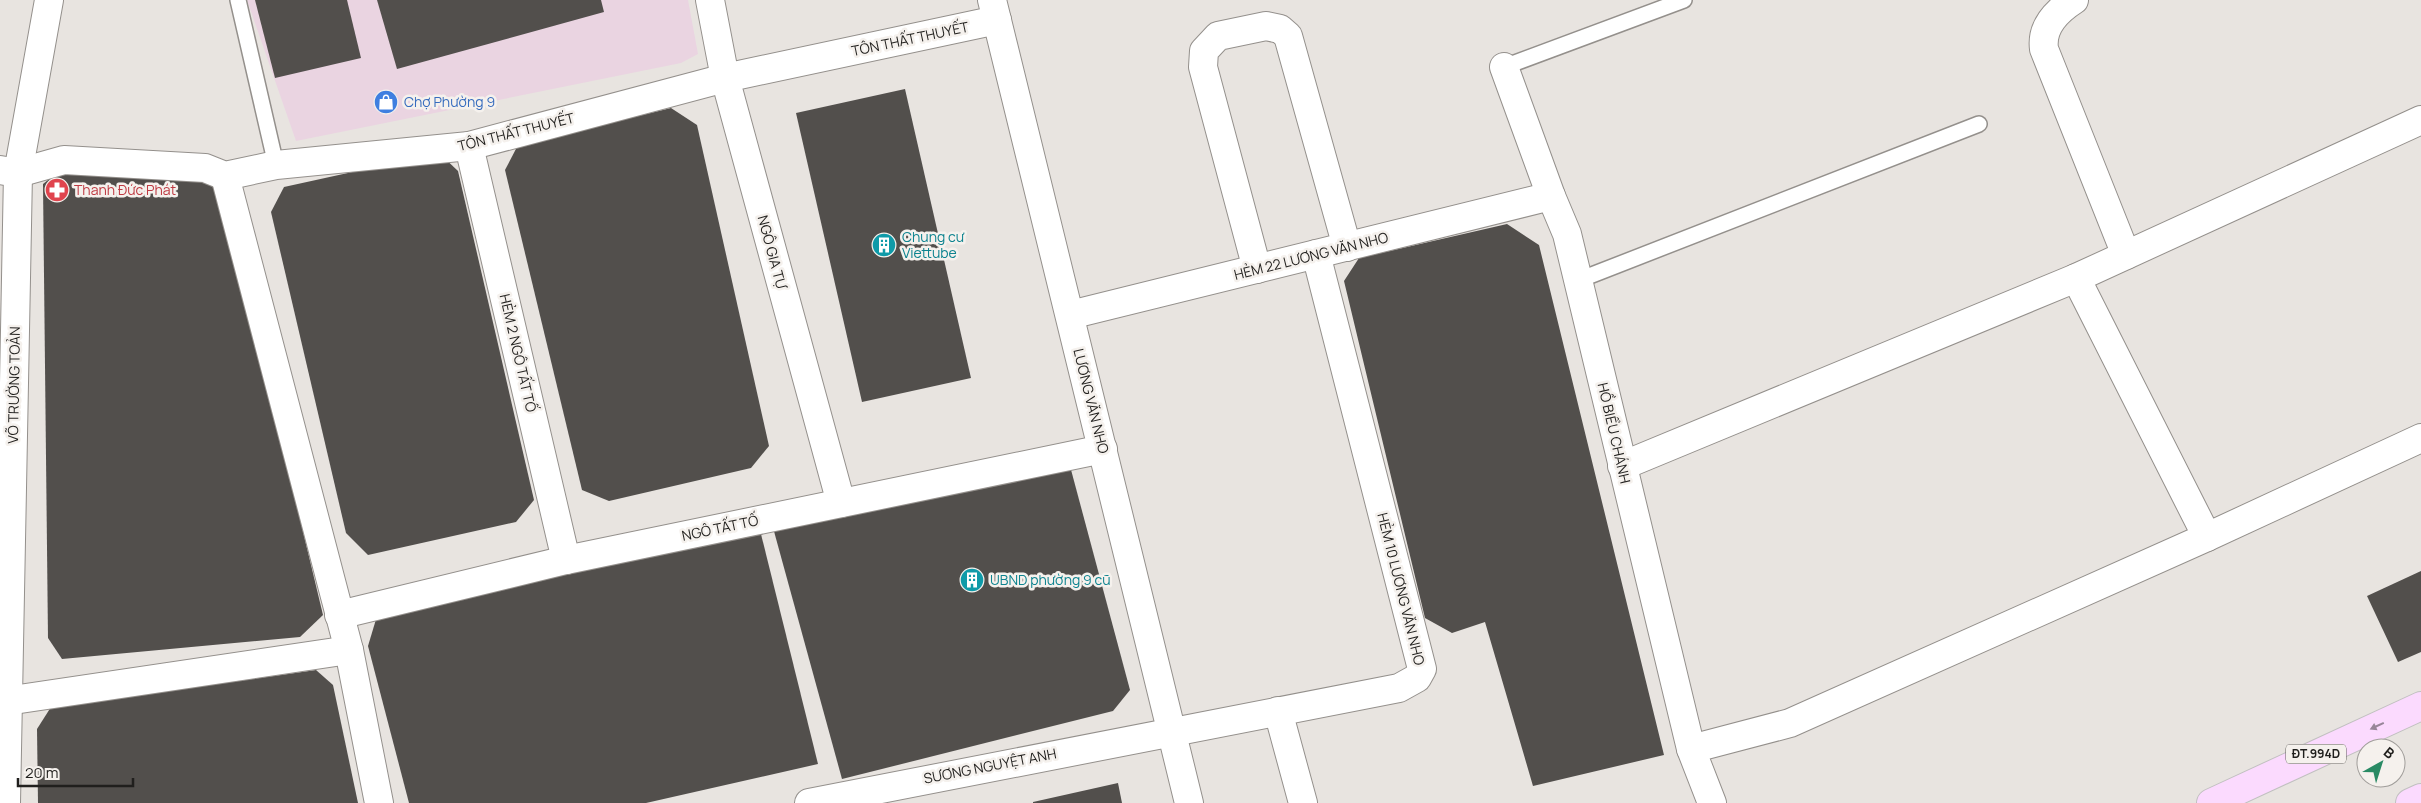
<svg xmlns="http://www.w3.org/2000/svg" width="2421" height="803" viewBox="0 0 2421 803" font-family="Manrope,sans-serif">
<rect width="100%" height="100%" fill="#e8e4e0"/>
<!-- commercial -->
<polygon fill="#ead4e1" points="247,0 688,0 698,54 681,63 296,141"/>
<!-- building -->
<g fill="#524f4c">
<polygon points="255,0 347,0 361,58 275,78"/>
<polygon points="377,0 601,0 604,12 397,69"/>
<polygon points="905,89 971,378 862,402 796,113"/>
<polygon points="671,108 697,125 769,446 751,468 609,501 582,490 505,170 518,145"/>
<polygon points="439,153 458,171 534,500 516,522 368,555 346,533 271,212 284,187"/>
<polygon points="64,167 205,174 220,185 323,615 300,637 62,659 48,638 43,184"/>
<polygon points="1507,224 1539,245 1664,755 1533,786 1485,622 1452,633 1425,618 1344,281 1359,258"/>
<polygon points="1070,466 1130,690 1113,711 842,779 772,524"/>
<polygon points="759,526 818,764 646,803 409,803 368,646 377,616"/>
<polygon points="2421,571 2421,652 2398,662 2367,596"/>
<polygon points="316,670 333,685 358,803 38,803 37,729 51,707"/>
<polygon points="1118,783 1122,803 1033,803 1033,802"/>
</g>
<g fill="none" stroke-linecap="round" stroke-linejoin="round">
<!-- service casing -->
<g stroke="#94908c" stroke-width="18">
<g id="service">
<polyline points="238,0 276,165"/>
<polyline points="1504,67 1684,0"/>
<polyline points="1579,280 1979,124"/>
</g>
</g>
<!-- minor casing -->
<g stroke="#94908c" stroke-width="30">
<g id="minor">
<polyline points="710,0 725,78 841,503"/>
<polyline points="992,0 1189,803"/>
<path d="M2074 0C2057 11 2041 27 2044 49L2126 255"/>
<polyline points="1504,67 1551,196 1567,234 1691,749 1712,803"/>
<polyline points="469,146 566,560"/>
<polyline points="0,170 18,173 64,160 205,168 225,176 276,165 469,146 725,78 997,20"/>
<polyline points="225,176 349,650 379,803"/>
<polyline points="1257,269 1203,67 1204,51 1218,36 1266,26 1280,29 1288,36 1347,247"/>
<polyline points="2076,278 2207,537"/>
<polyline points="1070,315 1551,196"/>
<polyline points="1622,466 2076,278 2421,120"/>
<polyline points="339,615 566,560 1103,449"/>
<polyline points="0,702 349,650"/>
<polyline points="1278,711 1303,803"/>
<polyline points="1691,749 1790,723 2207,537 2421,438"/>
<polyline points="809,803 1399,688 1417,678 1422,669 1316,254"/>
</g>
</g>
<!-- tertiary casing -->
<g stroke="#94908c" stroke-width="30">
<polyline id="tertiary" points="6,803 18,173 49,0"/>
</g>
<!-- primary casing -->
<g stroke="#c1c0c0" stroke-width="30">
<g id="primary">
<polyline points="2211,803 2421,706"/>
<polyline points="2410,803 2421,798"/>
</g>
</g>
<!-- service -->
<use href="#service" stroke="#fff" stroke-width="15"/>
<!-- minor -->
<use href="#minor" stroke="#fff" stroke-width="28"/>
<!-- tertiary -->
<use href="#tertiary" stroke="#fff" stroke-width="28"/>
<!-- primary -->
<use href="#primary" stroke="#fbdafe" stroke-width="28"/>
</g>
<!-- one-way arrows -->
<defs><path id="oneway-solid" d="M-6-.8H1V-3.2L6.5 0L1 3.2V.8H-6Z" transform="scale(1.25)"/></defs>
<use fill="#988699" href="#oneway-solid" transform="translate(2377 726) rotate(155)"/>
<!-- icons -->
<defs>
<g id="shop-disc" transform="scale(1.25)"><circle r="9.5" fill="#3f7fe0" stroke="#f5f1ed"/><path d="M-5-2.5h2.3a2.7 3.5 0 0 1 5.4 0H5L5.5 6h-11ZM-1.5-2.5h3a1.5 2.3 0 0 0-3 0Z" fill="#fff"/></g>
<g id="pharmacy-disc" transform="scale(1.25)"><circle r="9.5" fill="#e0444e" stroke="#f5f1ed"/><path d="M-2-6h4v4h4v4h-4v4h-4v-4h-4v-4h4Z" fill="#fff"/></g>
<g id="building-disc" transform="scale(1.25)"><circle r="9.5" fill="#0f9aa8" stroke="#f5f1ed"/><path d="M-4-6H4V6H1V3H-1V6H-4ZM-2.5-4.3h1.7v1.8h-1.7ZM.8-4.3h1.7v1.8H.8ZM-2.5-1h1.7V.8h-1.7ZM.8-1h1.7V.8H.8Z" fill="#fff"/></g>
</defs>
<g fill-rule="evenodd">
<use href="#shop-disc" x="386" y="102"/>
<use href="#pharmacy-disc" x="57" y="190"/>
<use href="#building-disc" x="884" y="245"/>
<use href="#building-disc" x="972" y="580"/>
</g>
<g text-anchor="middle" stroke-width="5" stroke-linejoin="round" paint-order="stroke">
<!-- shield labels -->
<rect fill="#f5f1ed" stroke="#605e5b" stroke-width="1" x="2286" y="744.5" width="60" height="19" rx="4"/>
<g font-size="12" font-weight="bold" fill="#201f1d">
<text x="2316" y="758">ĐT.994D</text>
</g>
<!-- street labels -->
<g font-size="14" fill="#201f1d" stroke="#f5f1ed">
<text transform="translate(910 39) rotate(-12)" y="5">TÔN THẤT THUYẾT</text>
<text transform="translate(516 132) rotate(-14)" y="5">TÔN THẤT THUYẾT</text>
<text transform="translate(772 252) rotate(75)" y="5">NGÔ GIA TỰ</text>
<text transform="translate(1311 256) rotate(-14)" y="5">HẺM 22 LƯƠNG VĂN NHO</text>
<text transform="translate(518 353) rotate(77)" y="5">HẺM 2 NGÔ TẤT TỐ</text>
<text transform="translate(14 385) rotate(-89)" y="5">VÕ TRƯỜNG TOẢN</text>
<text transform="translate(1091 401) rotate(76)" y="5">LƯƠNG VĂN NHO</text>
<text transform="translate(1614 433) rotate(77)" y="5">HỒ BIỂU CHÁNH</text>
<text transform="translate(720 528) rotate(-12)" y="5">NGÔ TẤT TỐ</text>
<text transform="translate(1401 589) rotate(76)" y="5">HẺM 10 LƯƠNG VĂN NHO</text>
<text transform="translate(990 766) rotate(-11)" y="5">SƯƠNG NGUYỆT ANH</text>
</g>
<!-- shop labels -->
<g font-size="14" fill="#366cbe" stroke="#f5f1ed" text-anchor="start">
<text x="404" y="107">Chợ Phường 9</text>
</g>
<!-- health labels -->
<g font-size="14" fill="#be3a42" stroke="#f5f1ed" text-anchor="start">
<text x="74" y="195">Thanh Đức Phát</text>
</g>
<!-- culture labels -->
<g font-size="14" fill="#0d838f" stroke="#f5f1ed" text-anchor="start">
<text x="902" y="242">Chung cư<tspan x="902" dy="16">Viettube</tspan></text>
<text x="990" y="585">UBND phường 9 cũ</text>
</g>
</g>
<!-- north arrow -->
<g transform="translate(2381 763) rotate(39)"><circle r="24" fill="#f5f1ed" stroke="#a09d9a"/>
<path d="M0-4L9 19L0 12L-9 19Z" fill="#298a64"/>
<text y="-8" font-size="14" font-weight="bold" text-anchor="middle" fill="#201f1d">B</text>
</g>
<!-- scale -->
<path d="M18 778v8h115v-8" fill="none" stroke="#201f1d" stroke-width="2.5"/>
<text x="25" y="778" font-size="15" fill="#201f1d" stroke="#f5f1ed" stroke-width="4" paint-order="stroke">20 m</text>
</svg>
